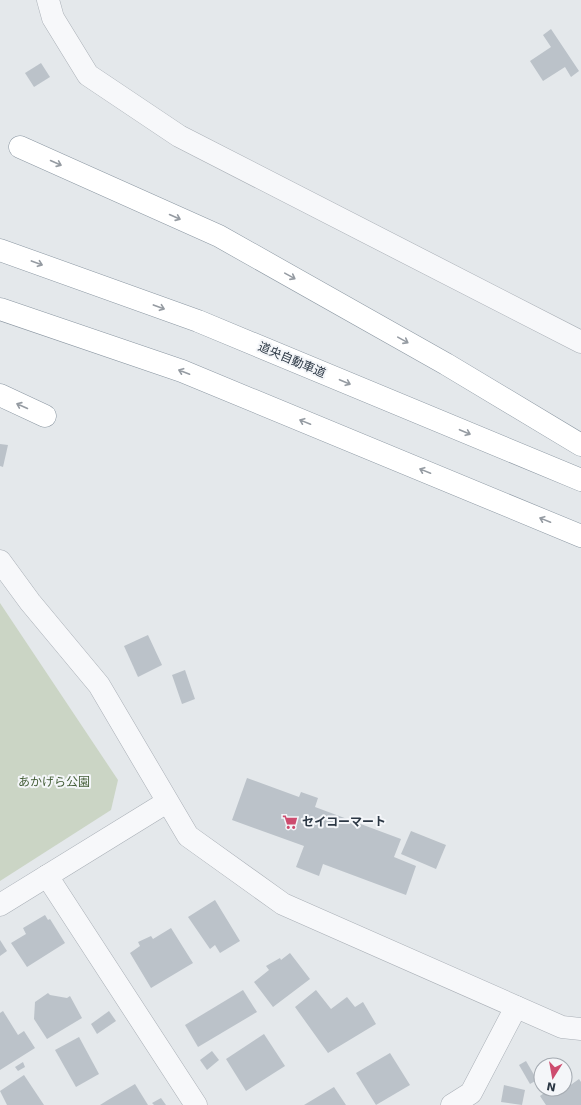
<svg xmlns="http://www.w3.org/2000/svg" width="581" height="1105" viewBox="0 0 581 1105" font-family="'DejaVu Sans','Noto Sans JP',sans-serif">
<rect width="100%" height="100%" fill="#e4e8eb"/>
<!-- green -->
<polygon fill="#cbd5c5" points="0,603 118,780 111,810 0,881"/>
<!-- building -->
<g fill="#bbc2c9">
<polygon points="551,29 579,71 571,77 565,67 543,81 530,61 551,47 543,35"/>
<polygon points="41,63 50,77 34,87 25,73"/>
<polygon points="0,444 8,445 3,467 0,466"/>
<polygon points="148,635 162,665 138,677 124,646"/>
<polygon points="185,670 195,699 182,704 172,675"/>
<polygon points="247,778 299,797 301,792 318,798 315,807 401,839 394,857 416,866 406,895 323,864 319,876 296,867 304,846 232,820"/>
<polygon points="411,831 446,845 436,869 401,854"/>
<polygon points="215,900 240,941 220,953 215,945 210,949 188,917"/>
<polygon points="45,915 48,920 50,919 65,943 27,967 11,943 26,934 23,928"/>
<polygon points="171,928 193,963 151,988 130,953 140,946 138,942 151,936 153,939"/>
<polygon points="0,940 7,951 0,956"/>
<polygon points="290,953 310,979 273,1007 254,982 269,970 266,966 280,958 281,960"/>
<polygon points="243,990 257,1012 198,1047 185,1025"/>
<polygon points="316,990 331,1009 347,997 355,1007 363,1002 376,1024 328,1053 295,1007"/>
<polygon points="48,993 50,995 67,998 70,996 82,1018 47,1039 34,1019 35,1002"/>
<polygon points="3,1011 18,1035 24,1031 35,1048 0,1070 0,1013"/>
<polygon points="109,1011 116,1021 97,1034 91,1024"/>
<polygon points="264,1034 285,1066 246,1091 226,1059"/>
<polygon points="79,1037 99,1074 76,1087 55,1050"/>
<polygon points="212,1051 219,1060 207,1070 200,1060"/>
<polygon points="390,1053 410,1085 376,1105 356,1073"/>
<polygon points="526,1061 537,1080 530,1084 519,1065"/>
<polygon points="23,1062 25,1067 18,1071 15,1067"/>
<polygon points="24,1075 44,1105 7,1105 0,1091"/>
<polygon points="579,1079 581,1082 581,1105 546,1105 540,1096 550,1089 553,1095 565,1089"/>
<polygon points="135,1084 148,1105 100,1105 108,1100"/>
<polygon points="504,1085 525,1090 522,1105 501,1102"/>
<polygon points="334,1087 346,1105 304,1105"/>
<polygon points="161,1098 166,1105 154,1105 152,1103"/>
</g>
<g fill="none" stroke-linecap="round" stroke-linejoin="round">
<!-- street casing -->
<g stroke="#a9afb6" stroke-width="23">
<g id="street">
<polyline points="48,0 53,18 88,75 179,136 581,342"/>
<polyline points="0,561 30,602 99,685 188,836 283,904 562,1027 581,1029"/>
<polyline points="47,876 196,1105"/>
<polyline points="0,905 167,802"/>
<polyline points="452,1105 471,1093 516,1007"/>
</g>
</g>
<!-- highway casing -->
<g stroke="#8b97a2" stroke-width="23">
<g id="highway">
<polyline points="20,147 219,236 446,364 581,445"/>
<polyline points="0,250 198,321 581,480"/>
<polyline points="0,309 182,371 581,536"/>
<polyline points="0,395 45,416"/>
</g>
</g>
<!-- street -->
<use href="#street" stroke="#f7f8fa" stroke-width="22"/>
<!-- highway -->
<use href="#highway" stroke="#fff" stroke-width="22"/>
</g>
<!-- one-way arrows -->
<defs><path id="oneway-shaft" d="M-6 0H5M1.5-3L5.5 0L1.5 3" fill="none" stroke-width="1.6" stroke-linecap="round" stroke-linejoin="round"/></defs>
<g stroke="#959ba2">
<use href="#oneway-shaft" transform="translate(56 163) rotate(24)"/>
<use href="#oneway-shaft" transform="translate(175 217) rotate(24)"/>
<use href="#oneway-shaft" transform="translate(37 263) rotate(20)"/>
<use href="#oneway-shaft" transform="translate(290 276) rotate(29)"/>
<use href="#oneway-shaft" transform="translate(159 307) rotate(20)"/>
<use href="#oneway-shaft" transform="translate(403 340) rotate(29)"/>
<use href="#oneway-shaft" transform="translate(184 372) rotate(-159)"/>
<use href="#oneway-shaft" transform="translate(345 382) rotate(23)"/>
<use href="#oneway-shaft" transform="translate(22 406) rotate(-156)"/>
<use href="#oneway-shaft" transform="translate(305 422) rotate(-158)"/>
<use href="#oneway-shaft" transform="translate(465 432) rotate(23)"/>
<use href="#oneway-shaft" transform="translate(425 471) rotate(-158)"/>
<use href="#oneway-shaft" transform="translate(545 520) rotate(-158)"/>
</g>
<!-- icons -->
<defs>
<g id="supermarket-bare" transform="scale(1.2)"><path d="M-6-5.5h2.5l.6 2H6L4.5 2H-2.5L-4.4-4H-6ZM-1.5 3.2a1.3 1.3 0 1 0 .1 0ZM3 3.2a1.3 1.3 0 1 0 .1 0Z" fill="#cd4c6f" stroke="#f4f6f9" stroke-width="2.5" paint-order="stroke"/></g>
</defs>
<g fill-rule="evenodd">
<use href="#supermarket-bare" x="290" y="822"/>
</g>
<g text-anchor="middle" stroke-width="4" stroke-linejoin="round" paint-order="stroke">
<!-- street labels -->
<g font-size="12" fill="#2b3744" stroke="#f4f6f9">
<text transform="translate(292 360) rotate(23)" y="4">道央自動車道</text>
</g>
<!-- park labels -->
<g font-size="12" fill="#455f39" stroke="#f4f6f9">
<text x="54" y="786">あかげら公園</text>
</g>
<!-- poi labels -->
<g font-size="12" font-weight="bold" fill="#2b3744" stroke="#f4f6f9" text-anchor="start">
<text x="302" y="826">セイコーマート</text>
</g>
</g>
<!-- north arrow -->
<g transform="translate(553 1077) rotate(191)"><circle r="19" fill="#f4f6f9" stroke="#a4aab1"/>
<path d="M0-3L7 15L0 10L-7 15Z" fill="#cd4c6f"/>
<text y="-6" font-size="11" font-weight="bold" text-anchor="middle" fill="#2b3744">N</text>
</g>
</svg>
